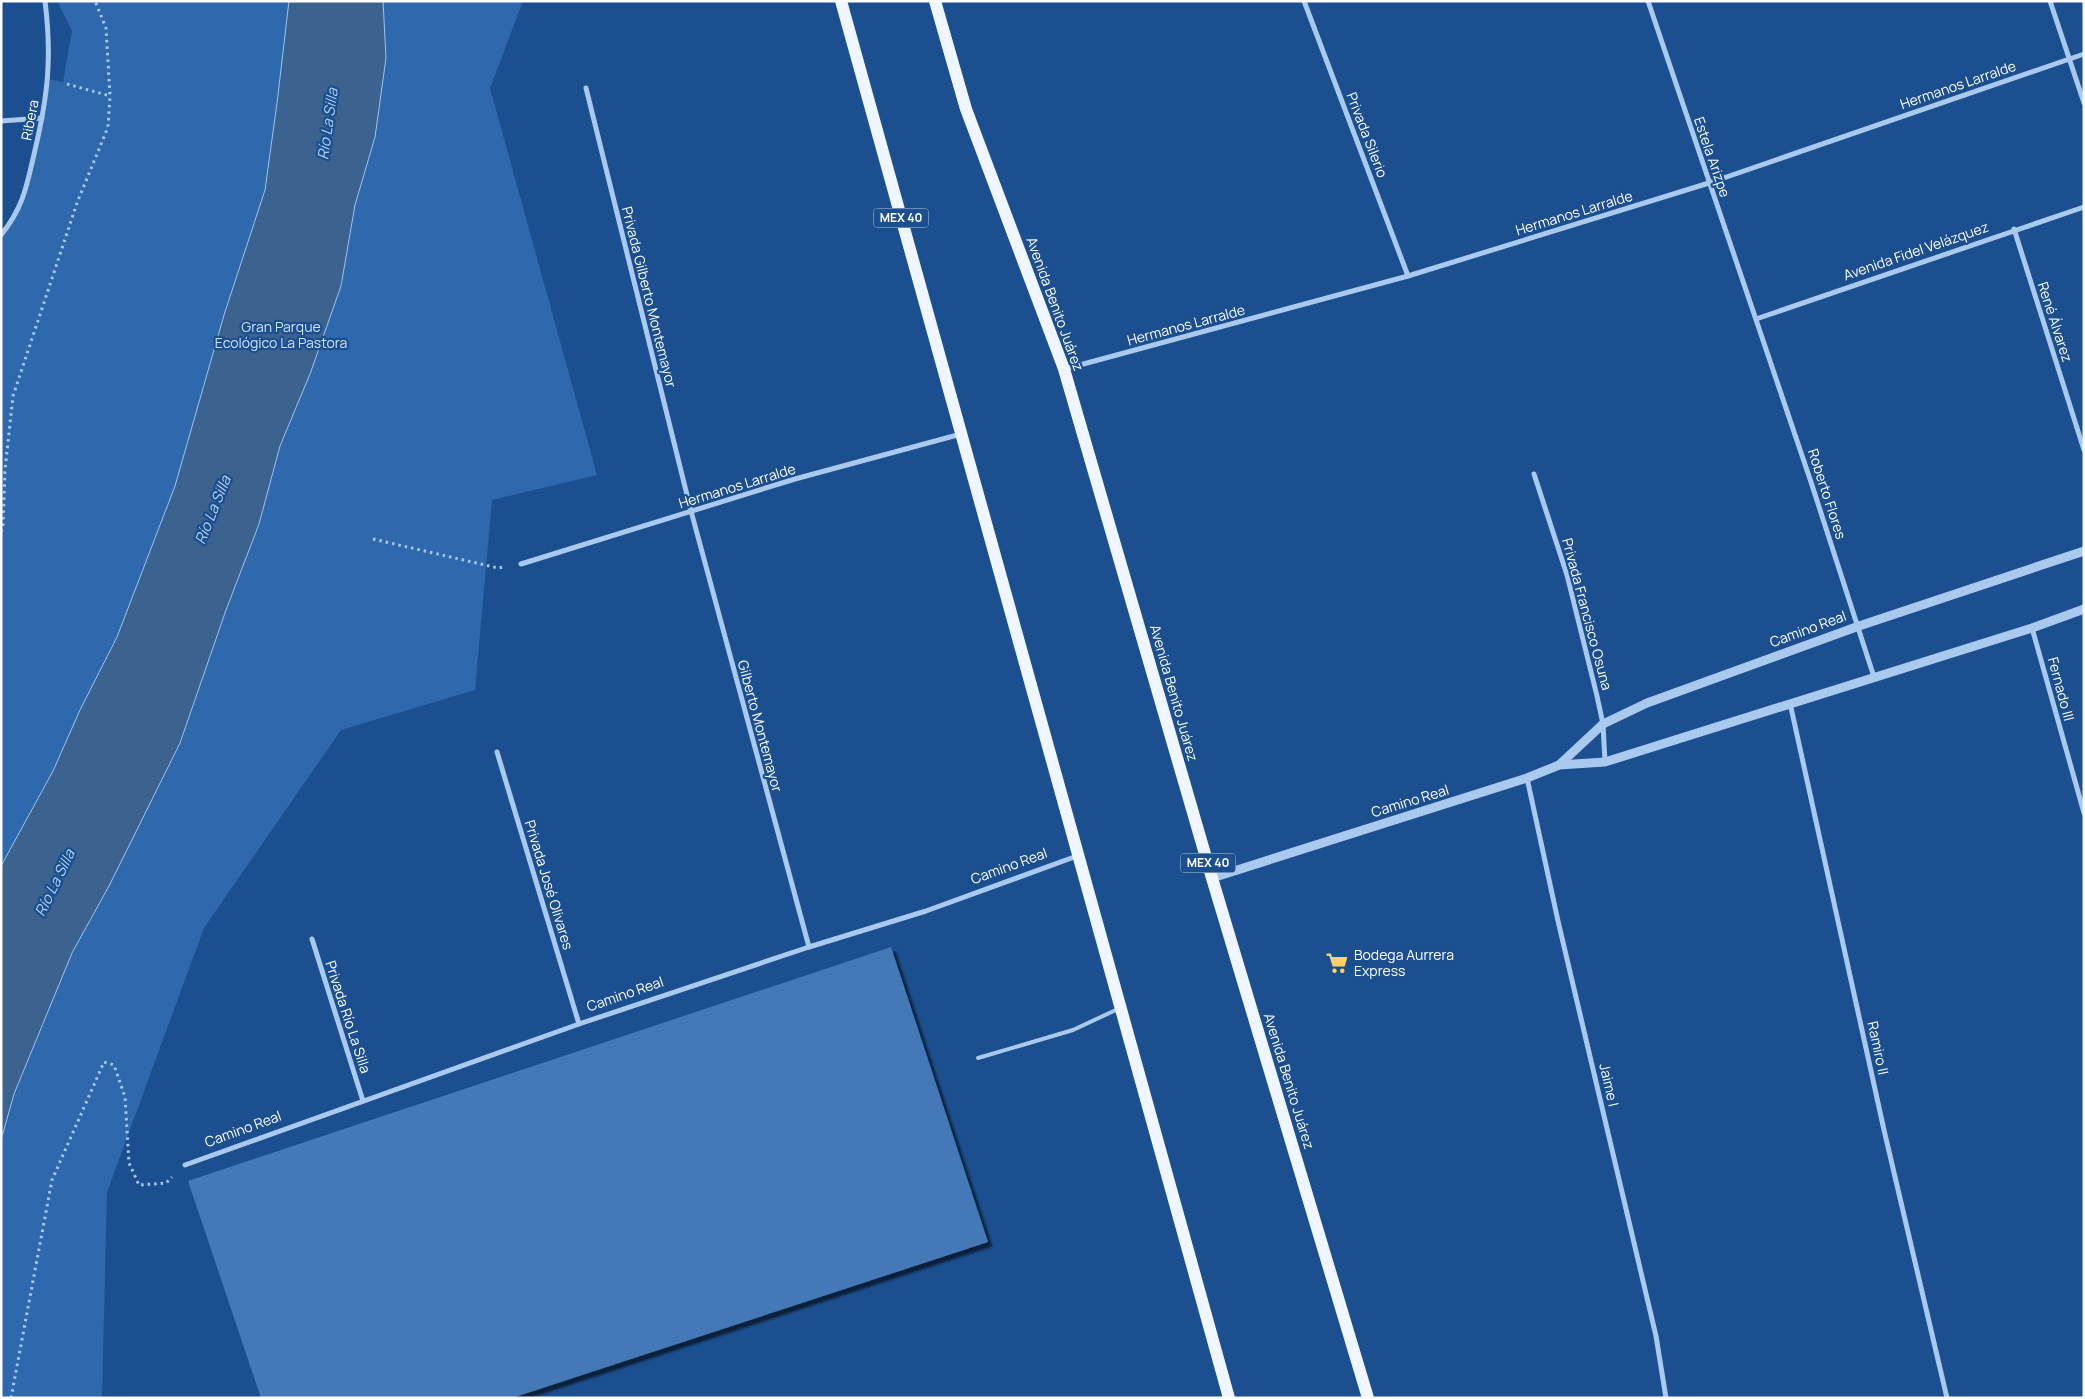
<svg xmlns="http://www.w3.org/2000/svg" width="2085" height="1399" viewBox="0 0 2085 1399" font-family="Manrope,sans-serif">
<defs>
<filter id="shadow"><feDropShadow dx="4.5" dy="4.5" stdDeviation="1" flood-color="#0009"/></filter>
</defs>
<rect width="100%" height="100%" fill="#1b4f8f"/>
<!-- green -->
<polygon fill="#2e69ad" points="57,1 523,1 490,88 597,475 492,500 475,690 341,730 204,928 107,1192 102,1398 1,1398 1,235 26,188 48,79 63,82 72,31"/>
<!-- water -->
<polygon fill="#3c6290" stroke="#9cc4f0" points="289,1 383,1 386,58 375,137 355,205 341,286 310,374 280,446 259,524 226,610 180,743 110,884 72,953 14,1094 1,1140 1,866 53,771 80,710 117,637 175,486 224,315 265,190 277,103"/>
<!-- building -->
<polygon fill="#4478b7" filter="url(#shadow)" points="891,947 988,1242 512,1398 261,1398 188,1181"/>
<g fill="none" stroke-linecap="round" stroke-linejoin="round">
<!-- path -->
<g stroke="#a9c9ee" stroke-width="3" stroke-dasharray="2.5 4" stroke-linecap="butt">
<polyline points="67,84 110,96"/>
<polyline points="1,532 3,527 5,470 13,396 77,203 108,127 110,96 106,28 95,1"/>
<polyline points="373,539 498,568 503,567"/>
<polyline points="11,1398 52,1180 104,1062 114,1065 125,1097 129,1163 139,1185 166,1183 172,1177"/>
</g>
<!-- service -->
<polyline stroke="#a9c9ee" stroke-width="4" points="978,1058 1073,1030 1118,1009"/>
<!-- minor -->
<g stroke="#a9c9ee" stroke-width="5">
<polyline points="1304,1 1408,276"/>
<polyline points="1648,1 1811,482 1874,677"/>
<polyline points="2050,1 2084,103"/>
<polyline points="586,88 691,511 809,947"/>
<polyline points="1,121 42,118"/>
<polyline points="2014,229 2084,450"/>
<path d="M1 235C24 207 27 184 35 150 48 95 52 57 45 1"/>
<polyline points="1756,319 2084,207"/>
<polyline points="1065,369 1408,276 1709,183 2084,54"/>
<polyline points="1534,474 1567,575 1597,696 1603,724 1605,762"/>
<polyline points="521,564 795,479 961,434"/>
<polyline points="2032,628 2084,813"/>
<polyline points="1790,703 1884,1130 1947,1398"/>
<polyline points="497,752 579,1024"/>
<polyline points="1527,778 1558,921 1656,1336 1666,1398"/>
<polyline points="312,939 363,1101"/>
<polyline points="185,1165 579,1024 809,947 926,911 1077,856"/>
</g>
<!-- tertiary -->
<g stroke="#a9c9ee" stroke-width="9">
<polyline points="1559,765 1603,724 1647,703 1859,626 2084,551"/>
<polyline points="1212,878 1527,778 1559,765 1605,762 2032,628 2084,609"/>
</g>
<!-- primary -->
<g stroke="#f0f6ff" stroke-width="12">
<polyline points="841,1 1229,1398"/>
<polyline points="935,1 966,109 1064,369 1212,878 1368,1398"/>
</g>
</g>
<!-- icons -->
<defs>
<g id="supermarket-bare" transform="scale(1.725)"><path d="M-6-5.5h2.5l.6 2H6L4.5 2H-2.5L-4.4-4H-6ZM-1.5 3.2a1.3 1.3 0 1 0 .1 0ZM3 3.2a1.3 1.3 0 1 0 .1 0Z" fill="#ffd166" stroke="#1b4f8f" stroke-width="2.5" paint-order="stroke"/></g>
</defs>
<g fill-rule="evenodd">
<use href="#supermarket-bare" x="1337" y="963"/>
</g>
<g text-anchor="middle" stroke-width="4.5" stroke-linejoin="round" paint-order="stroke">
<!-- shield labels -->
<g fill="#1b4f8f" stroke="#bbcadd" stroke-width="1">
<rect x="873.5" y="208.5" width="55" height="19" rx="4"/>
<rect x="1180.5" y="853.5" width="55" height="19" rx="4"/>
</g>
<g font-size="12" font-weight="bold" fill="#fff">
<text x="901" y="222">MEX 40</text>
<text x="1208" y="867">MEX 40</text>
</g>
<!-- street labels -->
<g font-size="14" fill="#fff" stroke="#1b4f8f">
<text transform="translate(1958 85) rotate(-19)" y="5">Hermanos Larralde</text>
<text transform="translate(30 120) rotate(-79)" y="5">Ribera</text>
<text transform="translate(1367 135) rotate(69)" y="5">Privada Silerio</text>
<text transform="translate(1712 157) rotate(71)" y="5">Estela Arizpe</text>
<text transform="translate(1574 213) rotate(-17)" y="5">Hermanos Larralde</text>
<text transform="translate(1916 251) rotate(-19)" y="5">Avenida Fidel Velázquez</text>
<text transform="translate(649 297) rotate(76)" y="5">Privada Gilberto Montemayor</text>
<text transform="translate(1055 304) rotate(70)" y="5">Avenida Benito Juárez</text>
<text transform="translate(2055 322) rotate(72)" y="5">René Álvarez</text>
<text transform="translate(1186 325) rotate(-15)" y="5">Hermanos Larralde</text>
<text transform="translate(737 486) rotate(-17)" y="5">Hermanos Larralde</text>
<text transform="translate(1827 494) rotate(72)" y="5">Roberto Flores</text>
<text transform="translate(1587 614) rotate(75)" y="5">Privada Francisco Osuna</text>
<text transform="translate(1808 629) rotate(-20)" y="5">Camino Real</text>
<text transform="translate(2061 689) rotate(75)" y="5">Fernado III</text>
<text transform="translate(1174 693) rotate(74)" y="5">Avenida Benito Juárez</text>
<text transform="translate(760 726) rotate(75)" y="5">Gilberto Montemayor</text>
<text transform="translate(1410 801) rotate(-17)" y="5">Camino Real</text>
<text transform="translate(1009 866) rotate(-20)" y="5">Camino Real</text>
<text transform="translate(549 885) rotate(73)" y="5">Privada José Olivares</text>
<text transform="translate(625 994) rotate(-19)" y="5">Camino Real</text>
<text transform="translate(348 1017) rotate(72)" y="5">Privada Río La Silla</text>
<text transform="translate(1878 1048) rotate(78)" y="5">Ramiro II</text>
<text transform="translate(1289 1081) rotate(73)" y="5">Avenida Benito Juárez</text>
<text transform="translate(1609 1085) rotate(77)" y="5">Jaime I</text>
<text transform="translate(243 1129) rotate(-20)" y="5">Camino Real</text>
</g>
<!-- park labels -->
<g font-size="14" fill="#cfe3fa" stroke="#1b4f8f">
<text x="281" y="332">Gran Parque<tspan x="281" dy="16">Ecológico La Pastora</tspan></text>
</g>
<!-- poi labels -->
<g font-size="14" fill="#fff" stroke="#1b4f8f" text-anchor="start">
<text x="1354" y="960">Bodega Aurrera<tspan x="1354" dy="16">Express</tspan></text>
</g>
<!-- water labels -->
<g font-size="15" font-style="italic" fill="#b5d3f5" stroke="#1b4f8f">
<text transform="translate(328 124) rotate(-82)" y="5">Río La Silla</text>
<text transform="translate(213 510) rotate(-68)" y="5">Río La Silla</text>
<text transform="translate(55 883) rotate(-64)" y="5">Río La Silla</text>
</g>
</g>
<!-- border -->
<rect width="2085" height="1399" fill="none" stroke="#ffffff" stroke-width="5"/>
</svg>
